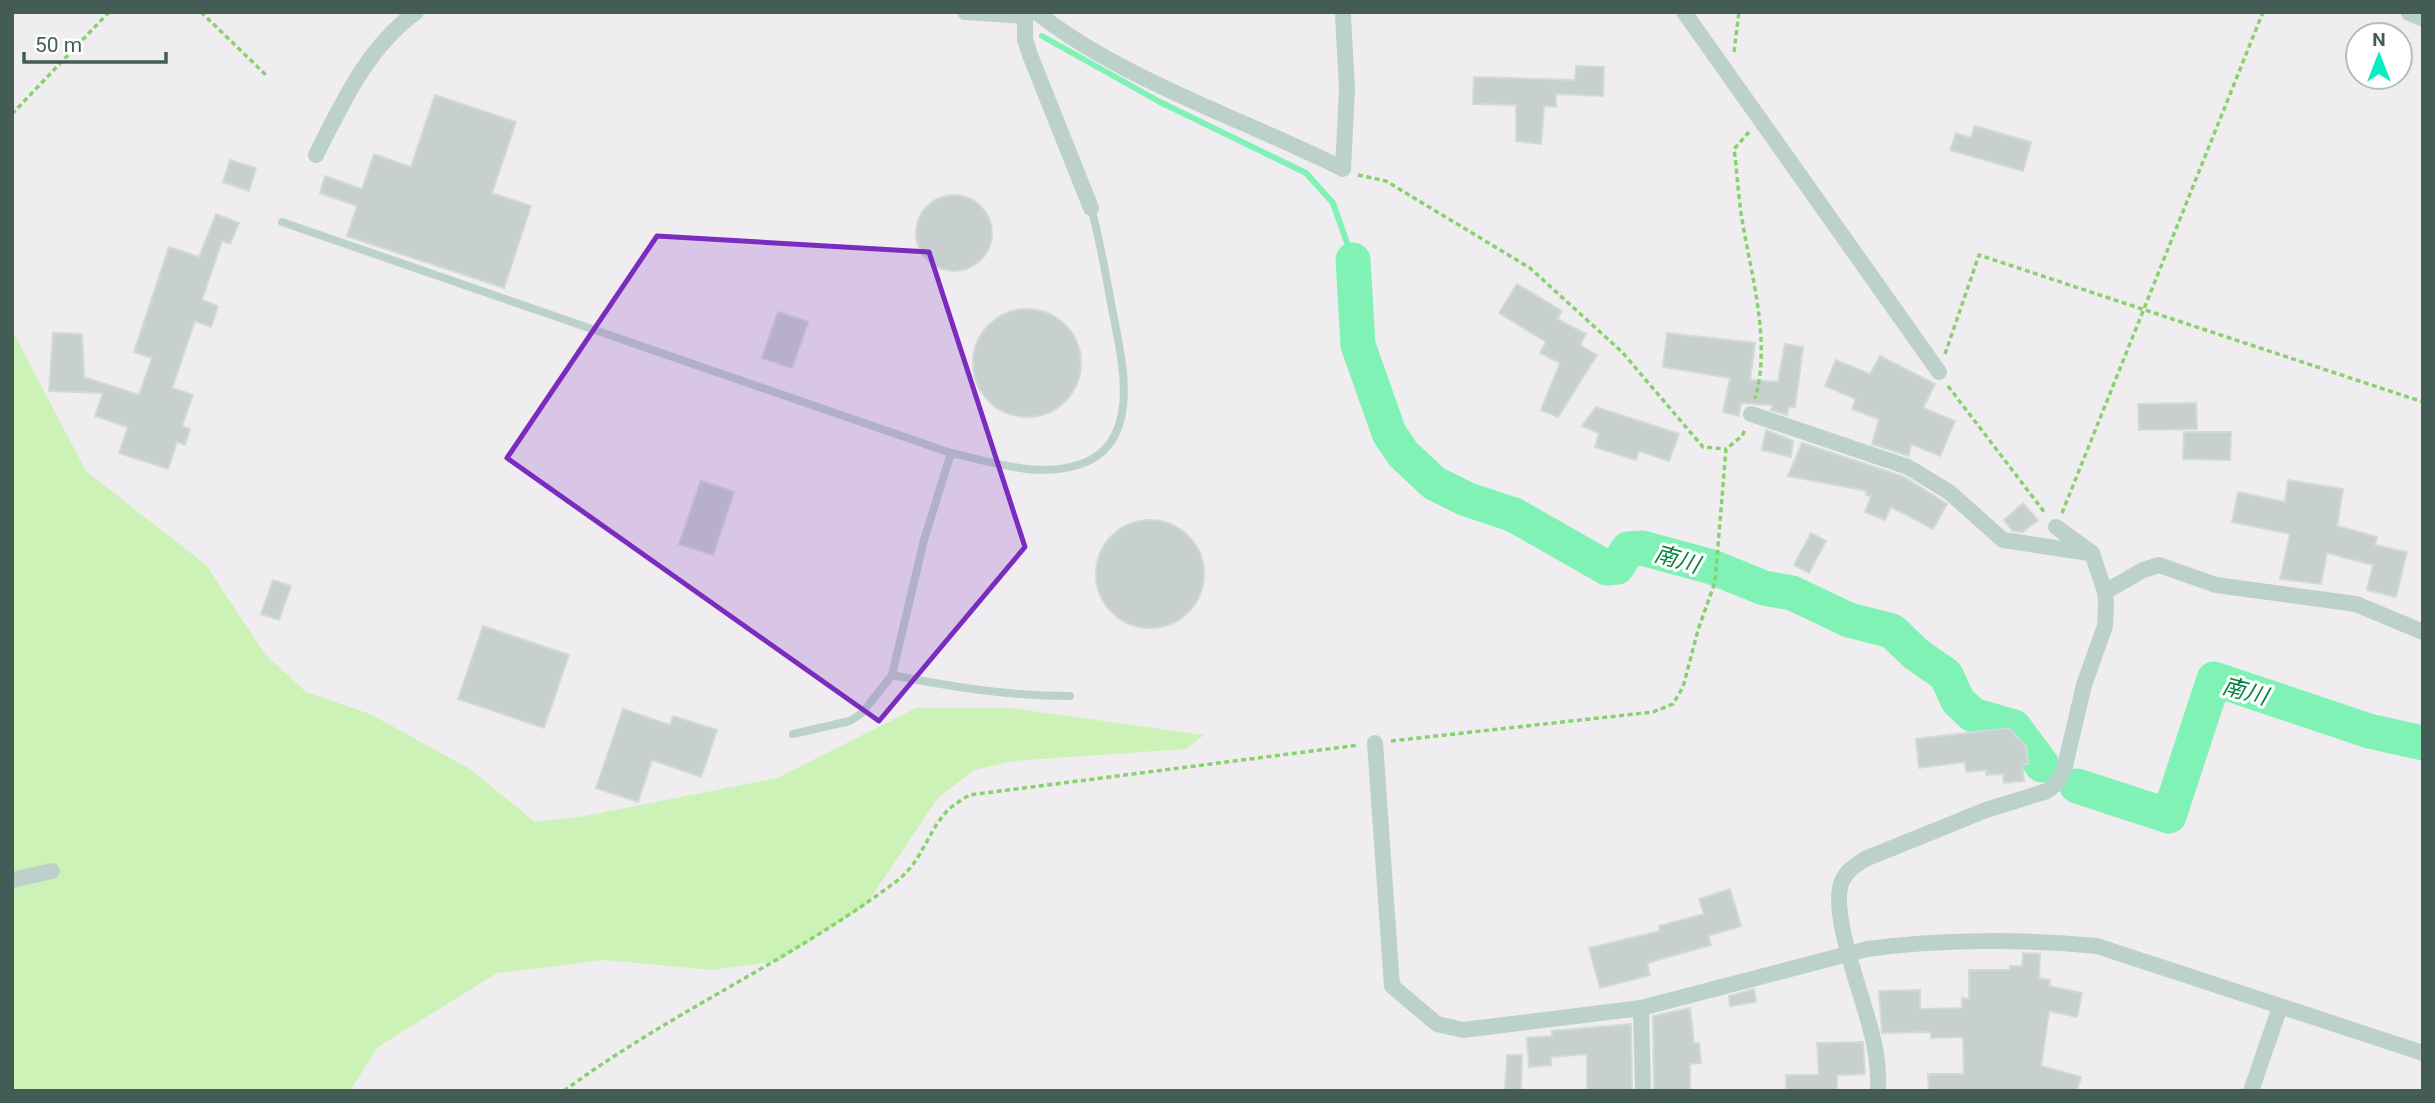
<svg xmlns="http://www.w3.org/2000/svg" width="2435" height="1103" viewBox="0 0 2435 1103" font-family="Roboto,'Noto Sans JP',sans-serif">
<rect width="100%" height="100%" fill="#f0edf0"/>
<!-- green -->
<polygon fill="#cdf2b8" points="12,330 86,471 206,565 265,654 306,692 370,714 470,769 535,822 585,816 777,778 916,708 1010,708 1204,735 1186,749 1013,761 974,770 937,799 866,905 779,961 711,970 606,960 497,973 378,1047 350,1091 12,1091"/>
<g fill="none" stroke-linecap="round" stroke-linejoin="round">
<!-- stream -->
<polyline stroke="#81f2b5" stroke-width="6" points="1042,36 1160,102 1306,173 1333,203 1353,260"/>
<!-- river -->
<g stroke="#81f2b5" stroke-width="35">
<polyline points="1353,260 1358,345 1389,433 1403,454 1434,483 1466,499 1514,515 1607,568 1617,567 1628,549 1642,548 1712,567 1764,588 1792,593 1849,620 1892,631 1916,654 1946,675 1958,701 1973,715 2014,727 2042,765"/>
<polyline points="2077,786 2169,816 2214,679 2369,731 2423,743"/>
</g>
</g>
<!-- building -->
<g fill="#c7d0cf" stroke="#d1dad9" stroke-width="2">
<polygon points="1576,66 1604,67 1603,96 1556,94 1556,107 1544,106 1541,144 1516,141 1516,105 1473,104 1474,77 1575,80"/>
<polygon points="435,95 516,122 492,193 531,206 504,288 347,236 357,206 320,193 325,176 362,189 374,154 411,167"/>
<polygon points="1975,126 2031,142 2023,171 1950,150 1956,133 1971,138"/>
<polygon points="230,160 256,168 249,191 223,182"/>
<circle cx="954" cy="233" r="38"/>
<polygon points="216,214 239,223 230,244 222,241 202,300 218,306 211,327 195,321 172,388 193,395 182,426 190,429 185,445 177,442 168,469 119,453 128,427 95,416 103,393 49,391 53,333 82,334 84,377 139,395 152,358 134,352 169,247 199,257"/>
<polygon points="1517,284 1562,311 1557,319 1586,334 1580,345 1597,355 1558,417 1541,410 1560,363 1540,353 1546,342 1499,313"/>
<circle cx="1027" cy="363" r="54"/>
<polygon points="778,312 808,322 792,368 762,358"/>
<polygon points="1667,333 1755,343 1750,380 1778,382 1785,344 1803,347 1795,407 1789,407 1787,415 1771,410 1772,405 1741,403 1739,416 1723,412 1730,378 1663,367"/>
<polygon points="1880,356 1935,384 1923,408 1955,421 1940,456 1911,444 1909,456 1872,444 1879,419 1852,409 1856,399 1825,386 1836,360 1870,374"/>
<polygon points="2196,403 2197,429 2139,430 2138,404"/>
<polygon points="1596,407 1679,434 1669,461 1639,451 1636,460 1595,447 1599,433 1582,426"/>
<polygon points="1766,430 1793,441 1791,457 1762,450"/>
<polygon points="2184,432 2231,432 2230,460 2183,459"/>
<polygon points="1802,443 1904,477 1947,504 1933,529 1891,507 1885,520 1865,512 1871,496 1866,495 1867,491 1788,476"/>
<polygon points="2288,480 2343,489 2337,526 2377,537 2375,545 2407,552 2396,597 2367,590 2373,565 2327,553 2321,584 2280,579 2290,534 2232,522 2238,492 2285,502"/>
<polygon points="701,481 734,492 713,555 679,544"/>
<polygon points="2023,503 2038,520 2023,532 2013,531 2004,520"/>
<circle cx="1150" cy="574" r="54"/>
<polygon points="1811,533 1826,541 1809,573 1794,565"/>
<polygon points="273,580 291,586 279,620 261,614"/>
<polygon points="483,626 569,655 544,728 458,699"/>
<polygon points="623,709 670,725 673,716 717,730 701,777 652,760 638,802 596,788"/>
<polygon points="2009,728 2026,746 2028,764 2022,764 2024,781 2004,783 2003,774 1986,775 1986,770 1966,772 1965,762 1919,768 1916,739"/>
<polygon points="1730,889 1741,926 1708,936 1711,945 1647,963 1650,975 1600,988 1589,948 1660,931 1659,926 1704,914 1699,899"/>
<polygon points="2023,953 2040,954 2039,978 2050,980 2049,986 2082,993 2077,1017 2049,1011 2041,1066 2081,1077 2077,1091 1929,1091 1928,1074 1964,1074 1963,1037 1931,1038 1931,1032 1882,1033 1879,991 1920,990 1920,1009 1962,1008 1962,998 1969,999 1969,970 2010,970 2010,966 2022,966"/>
<polygon points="1754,989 1756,1002 1730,1006 1729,996"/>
<polygon points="1690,1008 1694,1043 1699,1043 1701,1063 1690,1064 1690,1091 1654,1091 1653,1016"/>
<polygon points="1631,1024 1632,1091 1587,1091 1587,1054 1551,1057 1551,1065 1529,1067 1527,1038 1552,1036 1552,1031"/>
<polygon points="1863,1042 1865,1074 1837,1075 1837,1091 1786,1091 1786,1075 1819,1075 1817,1043"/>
<polygon points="1507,1055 1522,1055 1521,1090 1505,1090"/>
</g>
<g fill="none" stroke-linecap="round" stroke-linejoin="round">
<!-- path -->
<g stroke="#86d26d" stroke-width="3.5" stroke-dasharray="5 3.5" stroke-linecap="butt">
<polyline points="201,12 268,77"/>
<polyline points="1734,52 1739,12"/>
<polyline points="12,114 109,12"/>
<path d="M1749 132 1734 149C1737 170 1738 192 1741 213 1750 273 1772 339 1755 399"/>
<polyline points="1358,175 1386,181 1530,268 1622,352 1703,447 1725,449"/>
<polyline points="1945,354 1979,255 2423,402"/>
<polyline points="1948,386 2045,513"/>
<polyline points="2062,513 2263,12"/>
<polyline points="1391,741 1653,712 1673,704 1683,687 1698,630 1715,582 1726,449 1742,436 1745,430"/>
<path d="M564 1091C670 1012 793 960 898 880 922 861 927 833 947 811 953 805 962 800 969 795L1359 745"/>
</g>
<!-- service -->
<g stroke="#bdd1cb" stroke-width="8">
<path d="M282 222 951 453C993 462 1036 478 1078 465 1147 444 1120 353 1111 303 1105 271 1100 239 1091 208"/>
<path d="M892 675C952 687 1009 696 1070 696"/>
<polyline points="793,734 850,721 862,713 892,675 924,540 951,453"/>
</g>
<!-- minor -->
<g stroke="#bdd1cb" stroke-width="16">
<polyline points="965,12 1024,16"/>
<polyline points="1025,12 1025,39 1030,55 1091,208"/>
<path d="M1036 12C1124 81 1244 119 1343 169L1347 89 1343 16"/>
<polyline points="1684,12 1939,372"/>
<path d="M316 155C343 102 367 48 416 12"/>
<polyline points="1751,414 1908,467 1949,492 2003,540 2089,553"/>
<polyline points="2105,592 2143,570 2159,565 2216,585 2356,604 2423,632"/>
<polyline points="1375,743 1392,986 1437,1024 1463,1030 1641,1008 1643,1091"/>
<polyline points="12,880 52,871"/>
<path d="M1641 1008 1867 949C1940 939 2024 939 2097 946L2423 1053"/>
<path d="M1878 1091C1879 1069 1876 1048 1870 1027 1862 994 1829 911 1842 881 1847 870 1856 865 1865 859L1986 810 2047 791 2057 783 2065 766 2084 685 2105 626 2106 604 2105 592 2092 553 2056 527"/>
<polyline points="2251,1091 2280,1007"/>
</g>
<!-- tertiary -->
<polyline stroke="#bdd1cb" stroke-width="19" points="2410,12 2423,17"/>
</g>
<!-- marked area -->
<path fill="#7b2cbf" fill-opacity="0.2" stroke="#7b2cbf" stroke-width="5" stroke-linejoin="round" d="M657 236 929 252 1025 547 879 721 507 458Z"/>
<g text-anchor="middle" stroke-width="6" stroke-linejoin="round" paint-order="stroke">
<!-- water labels -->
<g font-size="23" font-style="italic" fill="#06823f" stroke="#fff">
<text transform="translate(1677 559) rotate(16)" y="8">南川</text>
<text transform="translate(2245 691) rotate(15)" y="8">南川</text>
</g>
</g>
<!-- border -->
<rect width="2435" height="1103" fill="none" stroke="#445c56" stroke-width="28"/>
<!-- north arrow -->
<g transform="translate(2379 56)"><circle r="33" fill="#ffffff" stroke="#b4bebb" stroke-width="2"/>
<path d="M0-5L12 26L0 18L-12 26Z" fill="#0cecc2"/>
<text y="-10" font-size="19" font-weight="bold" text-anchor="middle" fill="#445c56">N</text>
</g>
<!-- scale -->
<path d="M24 52v10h142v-10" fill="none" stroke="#445c56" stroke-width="3.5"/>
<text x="35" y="52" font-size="21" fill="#445c56" stroke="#ffffff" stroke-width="5" paint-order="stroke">50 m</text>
</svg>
